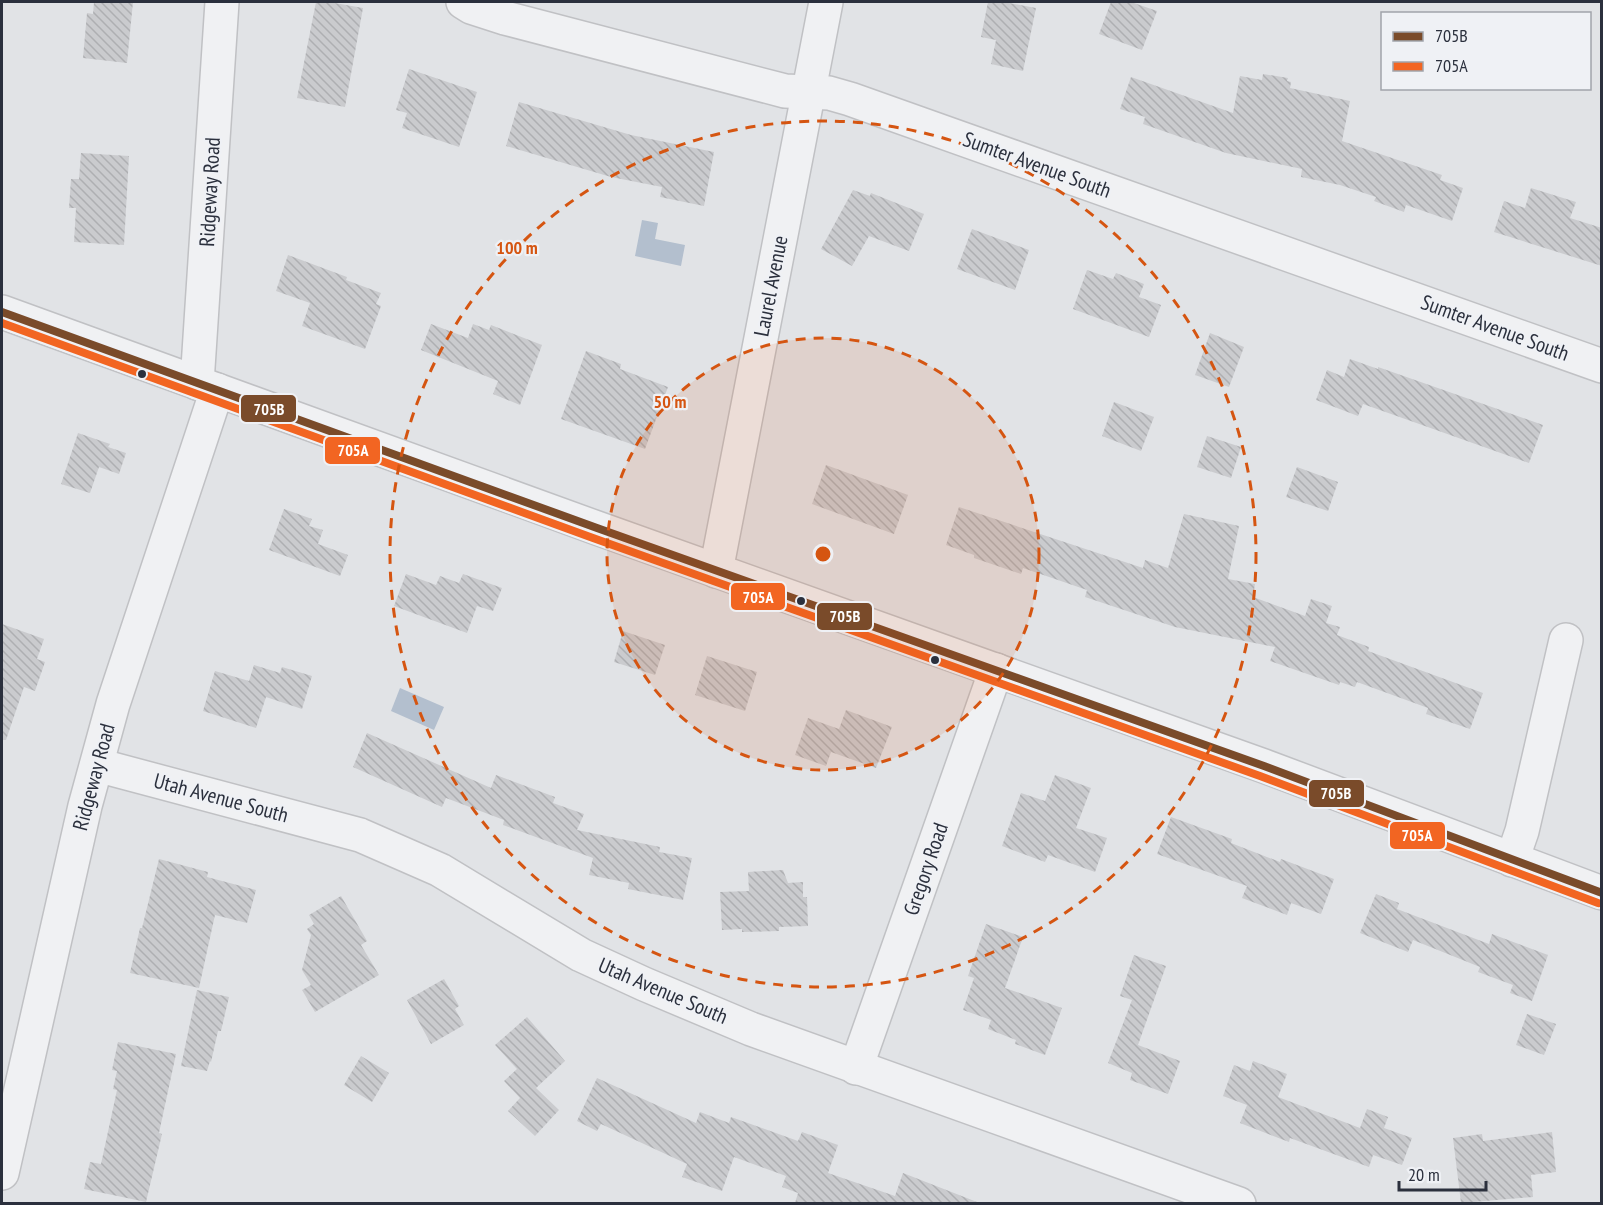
<svg xmlns="http://www.w3.org/2000/svg" width="1603" height="1205" viewBox="0 0 1603 1205" font-family="'PT Sans Narrow',sans-serif">
<defs>
<pattern id="building-back-hatch" width="6" height="6" patternUnits="userSpaceOnUse" patternTransform="scale(1.5)"><rect width="6" height="6" fill="#cacbce"/><path d="M-1 5l2 2M0 0l6 6M5-1l2 2" fill="none" stroke="#aeafb2"/></pattern>
</defs>
<rect width="100%" height="100%" fill="#e1e3e6"/>
<!-- water -->
<g fill="#b3bfce">
<polygon points="642,220 658,223 655,239 685,245 681,266 635,256"/>
<polygon points="400,688 444,707 434,730 391,711"/>
</g>
<!-- building -->
<g fill="url(#building-back-hatch)">
<polygon points="94,2 133,2 127,63 83,58 87,13 93,14"/>
<polygon points="316,2 329,2 363,8 345,107 297,98"/>
<polygon points="988,2 1004,2 1036,8 1023,71 991,64 996,40 981,37"/>
<polygon points="1111,2 1131,2 1157,11 1142,50 1099,34"/>
<polygon points="409,69 477,92 459,147 402,128 407,113 396,110"/>
<polygon points="1263,74 1288,78 1287,81 1291,82 1290,88 1350,101 1342,141 1442,175 1440,180 1463,188 1452,221 1406,205 1404,212 1374,201 1376,197 1340,185 1301,177 1302,169 1226,153 1143,124 1145,117 1120,109 1131,77 1233,113 1240,76 1262,80"/>
<polygon points="519,102 631,135 714,152 704,206 660,197 662,187 611,177 506,146"/>
<polygon points="81,153 129,156 124,245 74,242 76,208 69,208 71,179 79,179"/>
<polygon points="1531,188 1576,202 1570,218 1602,228 1602,266 1494,232 1504,201 1525,208"/>
<polygon points="853,190 870,196 871,193 924,214 909,251 869,236 852,266 821,249"/>
<polygon points="972,229 1029,250 1015,290 957,269"/>
<polygon points="288,255 347,277 346,280 381,293 376,304 381,306 365,349 302,326 310,303 276,291"/>
<polygon points="1087,270 1113,279 1116,273 1144,284 1139,297 1161,305 1149,337 1073,309"/>
<polygon points="431,324 468,338 473,324 489,330 491,325 542,345 520,405 493,394 498,381 421,350"/>
<polygon points="1210,333 1244,347 1229,387 1195,375"/>
<polygon points="586,351 621,364 620,369 668,387 645,449 561,419"/>
<polygon points="1350,359 1378,369 1378,367 1543,425 1529,463 1363,404 1358,416 1316,400 1327,370 1344,377"/>
<polygon points="1114,402 1154,417 1141,451 1102,436"/>
<polygon points="78,433 110,444 108,447 126,453 119,474 99,467 90,493 61,484"/>
<polygon points="1207,436 1241,447 1231,478 1197,467"/>
<polygon points="826,465 908,495 894,534 812,504"/>
<polygon points="1297,467 1338,482 1328,511 1286,497"/>
<polygon points="959,507 1143,568 1145,560 1168,568 1184,514 1239,526 1228,579 1255,584 1253,597 1305,616 1311,599 1332,606 1326,623 1340,627 1337,635 1369,647 1368,651 1483,693 1470,729 1426,714 1428,708 1357,682 1355,687 1340,682 1339,685 1270,661 1275,647 1175,627 1085,597 1087,590 1023,568 1021,574 974,558 974,555 946,545"/>
<polygon points="284,509 312,519 309,526 323,530 318,544 348,555 340,576 269,550"/>
<polygon points="406,574 436,585 440,576 459,583 463,574 502,588 493,611 477,606 467,633 394,606"/>
<polygon points="2,624 44,639 37,659 45,662 35,691 24,687 6,740 2,740"/>
<polygon points="623,631 665,645 655,675 614,662"/>
<polygon points="707,656 757,672 745,711 695,695"/>
<polygon points="254,665 280,673 282,667 312,676 302,709 266,697 256,728 203,711 215,671 249,681"/>
<polygon points="846,710 892,727 876,768 831,752 826,766 795,755 808,718 839,729"/>
<polygon points="367,733 491,788 496,775 555,797 553,803 584,814 577,830 660,847 659,852 692,858 683,900 628,889 629,883 589,875 593,858 503,825 504,820 446,798 442,807 353,767"/>
<polygon points="1055,775 1091,788 1076,828 1107,838 1095,872 1048,855 1045,862 1002,846 1021,793 1045,801"/>
<polygon points="1171,817 1232,839 1231,843 1280,862 1281,859 1334,879 1321,914 1291,903 1287,915 1242,898 1247,886 1157,854"/>
<polygon points="159,859 208,872 207,877 256,890 247,923 215,915 199,988 130,973 140,928 142,928"/>
<polygon points="783,870 788,883 803,882 803,897 807,897 808,926 779,927 779,931 742,932 742,929 722,930 720,892 749,891 748,872"/>
<polygon points="1376,894 1399,903 1397,909 1489,944 1492,934 1548,955 1532,1001 1510,993 1513,985 1478,972 1480,967 1413,940 1408,952 1360,933"/>
<polygon points="341,896 367,941 361,945 379,975 315,1012 302,990 311,985 302,970 311,935 307,929 314,924 309,915"/>
<polygon points="986,924 1023,937 1005,988 1062,1008 1045,1055 1015,1044 1016,1040 988,1029 991,1020 963,1010 974,978 968,976"/>
<polygon points="1134,955 1166,966 1138,1045 1180,1061 1168,1094 1130,1080 1132,1073 1108,1063 1132,1000 1120,996"/>
<polygon points="444,979 459,1006 455,1009 464,1025 431,1044 407,1000"/>
<polygon points="197,990 229,997 221,1031 218,1031 211,1062 210,1061 207,1071 181,1066"/>
<polygon points="1527,1014 1556,1024 1544,1055 1516,1045"/>
<polygon points="527,1017 565,1061 536,1088 559,1110 535,1136 508,1111 520,1098 504,1081 517,1069 495,1045"/>
<polygon points="118,1042 176,1054 159,1133 162,1134 146,1202 84,1189 90,1162 101,1164 117,1090 113,1089 117,1071 112,1070"/>
<polygon points="361,1056 389,1073 372,1102 344,1085"/>
<polygon points="1253,1061 1287,1074 1278,1097 1360,1128 1367,1109 1388,1117 1384,1128 1412,1138 1402,1165 1373,1155 1369,1167 1290,1138 1289,1142 1240,1123 1247,1105 1223,1096 1234,1065 1250,1071"/>
<polygon points="597,1078 696,1123 700,1112 729,1123 731,1117 798,1141 802,1132 838,1145 828,1173 895,1196 903,1173 977,1202 977,1203 795,1203 798,1193 782,1187 786,1176 734,1157 722,1191 682,1177 687,1164 601,1124 597,1131 577,1121"/>
<polygon points="1552,1132 1556,1172 1531,1175 1533,1197 1461,1203 1453,1138 1482,1134 1483,1141"/>
</g>
<g fill="none" stroke-linecap="round" stroke-linejoin="round">
<!-- minor casing -->
<g stroke="#c0c1c4" stroke-width="36">
<g id="minor">
<polyline points="463,2 471,7 505,18 785,91 829,93 850,99 1602,366"/>
<polyline points="2,312 597,528 1264,766 1602,893"/>
<polyline points="197,383 222,2"/>
<polyline points="716,571 826,2"/>
<polyline points="97,765 360,835 440,870 581,955 644,984 751,1029 1239,1204"/>
<polyline points="1512,860 1522,831 1566,640"/>
<polyline points="856,1068 996,670"/>
<polyline points="2,1173 85,806 113,704 217,390"/>
</g>
</g>
<!-- minor -->
<use href="#minor" stroke="#f0f1f3" stroke-width="33"/>
<!-- bus-1 casing -->
<g stroke="#eff1f5" stroke-width="12">
<polyline id="bus-1" points="2,312 597,528 1264,766 1602,893"/>
</g>
<!-- bus-2 casing -->
<g stroke="#eff1f5" stroke-width="12">
<polyline id="bus-2" points="2,323 593,538 1260,776 1598,903"/>
</g>
<!-- bus-1 -->
<use href="#bus-1" stroke="#7a4b2a" stroke-width="8"/>
<!-- bus-2 -->
<use href="#bus-2" stroke="#f26522" stroke-width="8"/>
</g>
<!-- distance rings -->
<circle cx="823" cy="554" r="216" fill="#d55511" fill-opacity=".12"/>
<g fill="none" stroke="#d55511" stroke-width="3" stroke-dasharray="10 8">
<circle cx="823" cy="554" r="216"/>
<circle cx="823" cy="554" r="433"/>
</g>
<!-- markers -->
<g fill="#2b303d" stroke="#eff1f5" stroke-width="2">
<circle cx="142" cy="374" r="5"/>
<circle cx="801" cy="601" r="5"/>
<circle cx="935" cy="660" r="5"/>
</g>
<g text-anchor="middle" stroke-width="4.5" stroke-linejoin="round" paint-order="stroke">
<!-- street labels -->
<g font-size="21" fill="#2b303d" stroke="#eff1f5">
<text transform="translate(1037 165) rotate(20)" y="7">Sumter Avenue South</text>
<text transform="translate(210 192) rotate(-87)" y="7">Ridgeway Road</text>
<text transform="translate(771 286) rotate(-79)" y="7">Laurel Avenue</text>
<text transform="translate(1495 328) rotate(20)" y="7">Sumter Avenue South</text>
<text transform="translate(94 777) rotate(-75)" y="7">Ridgeway Road</text>
<text transform="translate(221 798) rotate(15)" y="7">Utah Avenue South</text>
<text transform="translate(926 869) rotate(-71)" y="7">Gregory Road</text>
<text transform="translate(663 991) rotate(23)" y="7">Utah Avenue South</text>
</g>
</g>
<circle cx="823" cy="554" r="9" fill="#d55511" stroke="#eff1f5" stroke-width="3"/>
<g font-size="18" text-anchor="middle" font-weight="bold" fill="#d55511" stroke="#eff1f5" stroke-width="4.5" stroke-linejoin="round" paint-order="stroke">
<text x="517" y="254">100 m</text>
<text x="670" y="408">50 m</text>
</g>
<g stroke="#eff1f5" stroke-width="2">
<rect x="240" y="394" width="57" height="29" rx="6" fill="#7a4b2a"/>
<rect x="324" y="436" width="57" height="29" rx="6" fill="#f26522"/>
<rect x="730" y="582" width="56" height="29" rx="6" fill="#f26522"/>
<rect x="816" y="602" width="57" height="29" rx="6" fill="#7a4b2a"/>
<rect x="1308" y="779" width="57" height="29" rx="6" fill="#7a4b2a"/>
<rect x="1389" y="821" width="57" height="29" rx="6" fill="#f26522"/>
</g>
<g font-size="16" text-anchor="middle" font-weight="bold" fill="#fff">
<text x="269" y="415">705B</text>
<text x="353" y="456">705A</text>
<text x="758" y="603">705A</text>
<text x="845" y="622">705B</text>
<text x="1336" y="799">705B</text>
<text x="1417" y="841">705A</text>
</g>
<!-- border -->
<rect width="1603" height="1205" fill="none" stroke="#2b303d" stroke-width="6"/>
<!-- legend -->
<rect x="1381" y="12" width="210" height="78" fill="#eff1f5" stroke="#a1a4ab" stroke-width="1.5"/>
<rect x="1393" y="32" width="30" height="9" fill="#7a4b2a" stroke="#a1a4ab" stroke-width="1.5"/>
<text x="1435" y="42" font-size="18" fill="#2b303d">705B</text>
<rect x="1393" y="62" width="30" height="9" fill="#f26522" stroke="#a1a4ab" stroke-width="1.5"/>
<text x="1435" y="72" font-size="18" fill="#2b303d">705A</text>
<!-- scale -->
<path d="M1399 1181v9h87v-9" fill="none" stroke="#2b303d" stroke-width="3"/>
<text x="1408" y="1181" font-size="18" fill="#2b303d" stroke="#eff1f5" stroke-width="4.5" paint-order="stroke">20 m</text>
</svg>
